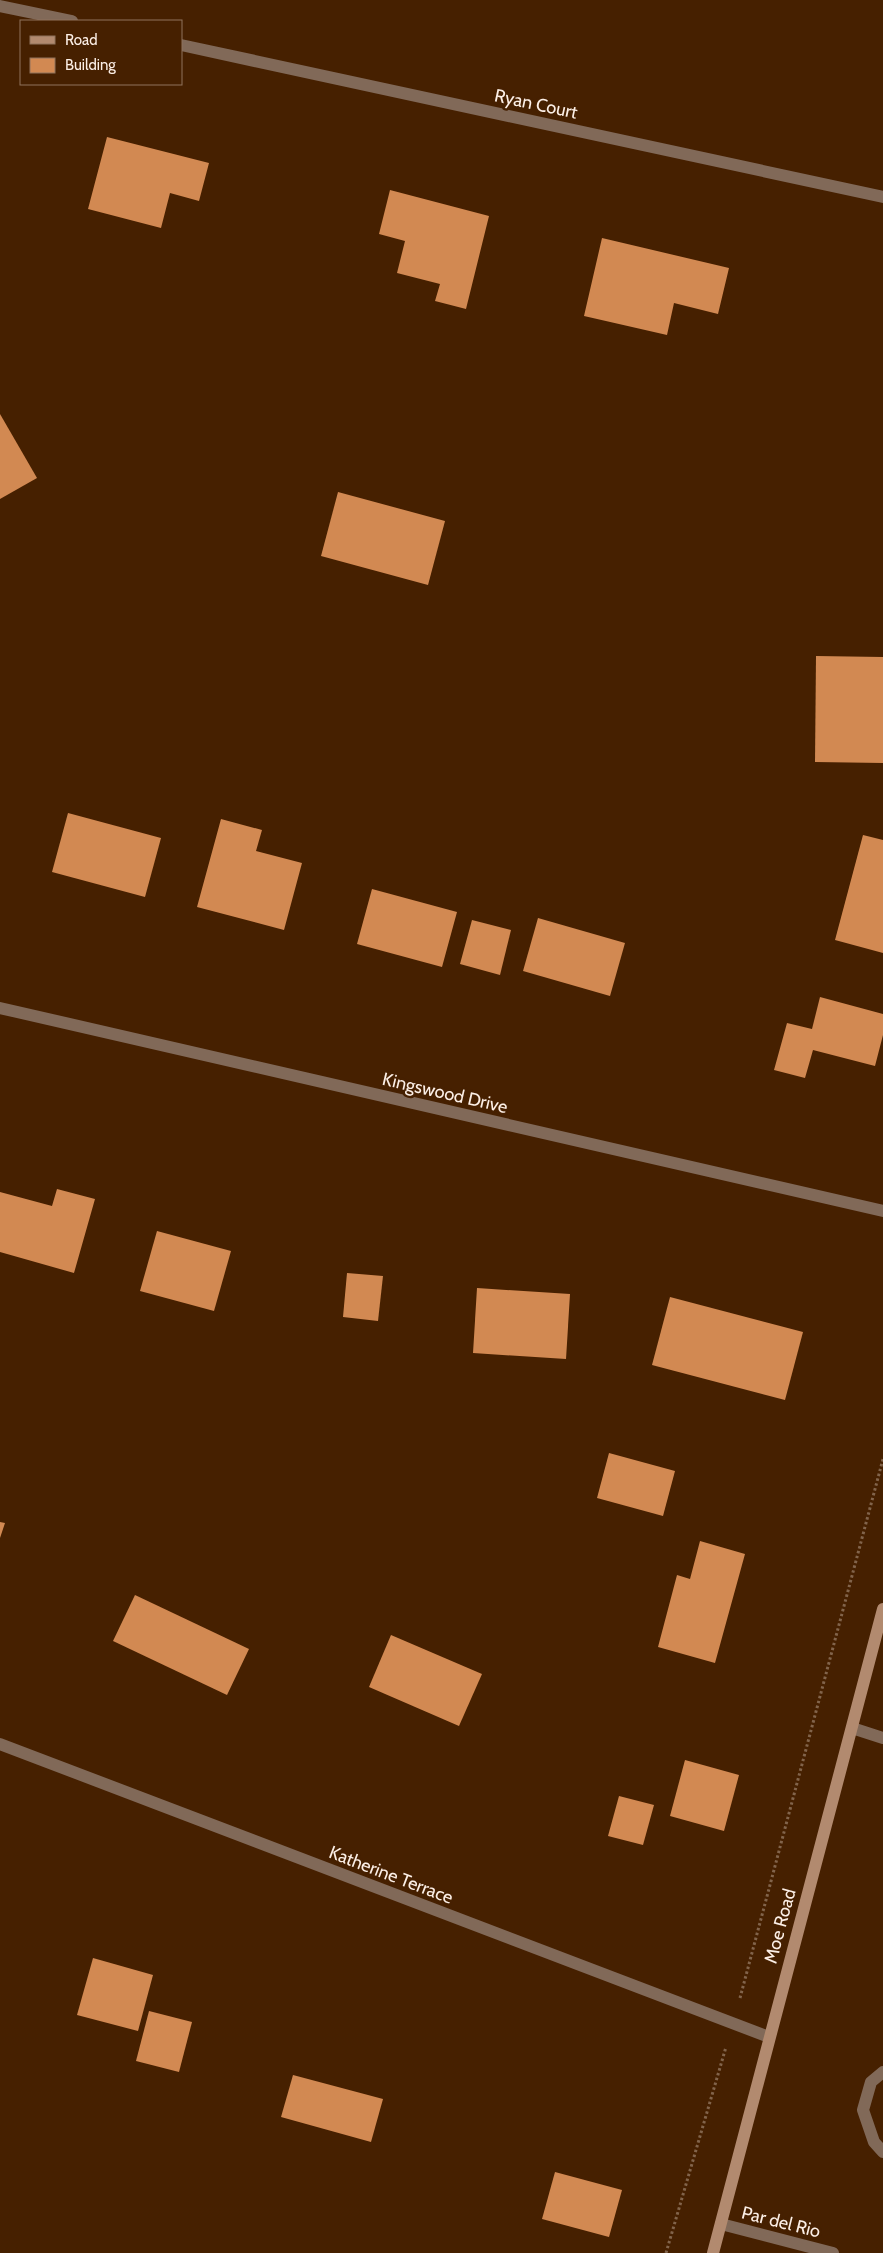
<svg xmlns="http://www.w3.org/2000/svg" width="883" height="2253" viewBox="0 0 883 2253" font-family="Cabin,sans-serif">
<rect width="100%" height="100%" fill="#462000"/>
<!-- building -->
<g fill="#d28952">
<polygon points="107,137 209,163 199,201 170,193 161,228 88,209"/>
<polygon points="390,190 489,216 466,309 435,301 440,284 397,273 405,241 379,234"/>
<polygon points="602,238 729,268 718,314 674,303 667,335 584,316"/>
<polygon points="0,414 37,478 0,499"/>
<polygon points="338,492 445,521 428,585 321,556"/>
<polygon points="816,656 883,657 883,763 815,762"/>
<polygon points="68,813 161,838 145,897 52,872"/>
<polygon points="221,819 262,830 256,851 302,863 284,930 197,907"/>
<polygon points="863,835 883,840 883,953 835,940"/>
<polygon points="372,889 457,912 442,967 357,944"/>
<polygon points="538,918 625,943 610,996 523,971"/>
<polygon points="472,920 511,930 500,975 460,964"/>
<polygon points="820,997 883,1014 883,1035 875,1066 813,1050 805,1078 774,1070 787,1023 812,1029"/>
<polygon points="57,1189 95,1199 74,1273 0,1252 0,1192 52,1206"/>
<polygon points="157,1231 231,1251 214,1311 140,1291"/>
<polygon points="347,1273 383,1276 378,1321 343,1317"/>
<polygon points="477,1288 570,1294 566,1359 473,1353"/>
<polygon points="670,1297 803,1332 785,1400 652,1365"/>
<polygon points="609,1453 675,1471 663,1516 597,1498"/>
<polygon points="0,1522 5,1523 0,1538"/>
<polygon points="700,1541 745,1554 715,1663 658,1647 677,1575 690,1579"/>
<polygon points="135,1595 249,1649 227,1695 113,1641"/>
<polygon points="391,1635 482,1674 459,1726 369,1687"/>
<polygon points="685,1760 739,1775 724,1831 670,1816"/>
<polygon points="619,1796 654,1805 643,1845 608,1836"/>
<polygon points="93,1958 153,1975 138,2031 77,2015"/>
<polygon points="149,2011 192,2022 179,2072 136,2061"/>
<polygon points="293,2075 383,2099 371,2142 281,2117"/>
<polygon points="555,2172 622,2190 609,2237 542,2219"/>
</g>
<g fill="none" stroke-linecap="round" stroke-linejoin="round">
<!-- path -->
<g stroke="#82644b" stroke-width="3" stroke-dasharray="2.5 2.5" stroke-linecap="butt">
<polyline points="740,1998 883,1459"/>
<polyline points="666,2253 726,2047"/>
</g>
<!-- lane -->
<g stroke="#816958" stroke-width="12">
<polyline points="852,1728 883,1738"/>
<polyline points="883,2072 871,2082 863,2110 874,2142 883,2152"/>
</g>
<!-- street -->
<g stroke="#816958" stroke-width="12">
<polyline points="0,6 72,21"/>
<polyline points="181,45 883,197"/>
<polyline points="0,1008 883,1211"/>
<polyline points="0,1744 769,2037"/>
<polyline points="721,2224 833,2253"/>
</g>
<!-- secondary -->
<polyline stroke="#b28a6f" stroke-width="12" points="713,2253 883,1609"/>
</g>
<g text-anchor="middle" stroke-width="5" stroke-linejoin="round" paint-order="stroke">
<!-- street labels -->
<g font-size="18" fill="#fcefe6" stroke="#462000">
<text transform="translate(536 104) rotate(12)" y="6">Ryan Court</text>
<text transform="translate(445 1093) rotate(13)" y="6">Kingswood Drive</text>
<text transform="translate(391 1875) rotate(21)" y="6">Katherine Terrace</text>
<text transform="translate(780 1926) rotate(-75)" y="6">Moe Road</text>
<text transform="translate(781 2222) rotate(14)" y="6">Par del Rio</text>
</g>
</g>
<!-- legend -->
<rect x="20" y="20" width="162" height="65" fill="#462000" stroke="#8f735c"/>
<rect x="30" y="36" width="25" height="8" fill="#b28a6f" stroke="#8f735c"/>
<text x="65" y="45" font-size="15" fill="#fcefe6">Road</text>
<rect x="30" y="58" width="25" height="15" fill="#d28952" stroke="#8f735c"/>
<text x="65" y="70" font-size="15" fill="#fcefe6">Building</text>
</svg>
